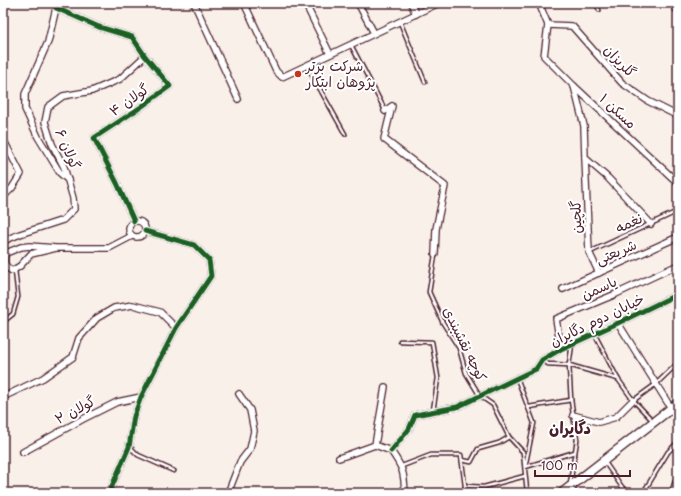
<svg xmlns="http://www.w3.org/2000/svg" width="681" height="496" viewBox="0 0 681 496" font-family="'Playpen Sans','Playpen Sans Arabic',sans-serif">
<rect width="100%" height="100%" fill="#f9f0e9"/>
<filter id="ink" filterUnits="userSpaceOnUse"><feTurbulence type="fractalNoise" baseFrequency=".025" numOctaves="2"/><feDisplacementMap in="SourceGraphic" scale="8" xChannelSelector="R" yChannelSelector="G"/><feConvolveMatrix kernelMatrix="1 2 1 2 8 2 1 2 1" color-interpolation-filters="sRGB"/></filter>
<g filter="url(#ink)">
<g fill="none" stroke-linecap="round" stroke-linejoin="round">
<!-- lane casing -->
<g stroke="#4a1f2b" stroke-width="5.5">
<g id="lane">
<polyline points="596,3 599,10"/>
<polyline points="400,22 425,82"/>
<polyline points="351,45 385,110"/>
<polyline points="307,66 345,134"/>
<polyline points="590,252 678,211"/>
<polyline points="435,255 429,292 443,323 459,348 466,373 480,396 493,405 509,437 523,452 527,491 535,493"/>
<polyline points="3,322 13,314 18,297 15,270"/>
<polyline points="595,335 618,379 633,400 653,421"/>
<polyline points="400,341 432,342 438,378 433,411"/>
<polyline points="542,360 548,364 569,365 618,379"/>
<polyline points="517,378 534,423 525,467 575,452"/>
<polyline points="634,400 656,384 678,363"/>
<polyline points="529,407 571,400"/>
<polyline points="130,447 138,455 174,471"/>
<polyline points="462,460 471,462 478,449 499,443 509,437"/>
<polyline points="604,461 622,487 629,493"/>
<polyline points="402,466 431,455 461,455 466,493"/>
<polyline points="570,484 577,440 571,400 569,365 572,344"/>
<polyline points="465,486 484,487 525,476"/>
<polyline points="571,488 577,493"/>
<polyline points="643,493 668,452 678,442"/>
<polyline points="671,493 677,476"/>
</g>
</g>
<!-- street casing -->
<g stroke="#4a1f2b" stroke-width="8">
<g id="street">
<polyline points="56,3 56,8 99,27 132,37 145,56 170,86 141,107 94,138 117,183 134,221"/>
<polyline points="194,3 238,99"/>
<polyline points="244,3 276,71 282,77 439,3"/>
<polyline points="305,3 330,54"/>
<polyline points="358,3 374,33"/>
<polyline points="411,3 416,14"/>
<polyline points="539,3 548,25"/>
<polyline points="671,3 678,11"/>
<polyline points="56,8 48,42 25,94 25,109 38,137 60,173 68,180"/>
<polyline points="548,25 544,56 574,86 678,183"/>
<polyline points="548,25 572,26 622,83 648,101 678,116"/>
<polyline points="574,86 584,126 585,158 608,178 651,224"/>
<polyline points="385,111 392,106 384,139 445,186 436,229 435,254"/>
<polyline points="3,139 21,174 12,188 3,197"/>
<polyline points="585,158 589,252 599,273"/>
<circle cx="137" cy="229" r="8"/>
<polyline points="3,241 20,234 63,220 74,209 73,198 64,167 52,144 45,122 48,107 63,96 92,91 120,79 145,56"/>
<path d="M56 248 31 254 20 266 12 271C4 266 3 261 6 253L21 247 29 246 56 248H109L132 236"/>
<polyline points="563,289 678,237"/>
<polyline points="618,323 671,408"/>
<polyline points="561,349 556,319 616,294 678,265"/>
<polyline points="3,397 43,378 73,357 79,338 97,318 114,308 133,305 160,312 176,328"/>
<polyline points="573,415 599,422 616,417 633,400"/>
<polyline points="375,445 385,387"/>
<polyline points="391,451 409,429 415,415 457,407 536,369 542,360 561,349 618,323 678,294"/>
<path d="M391 451C403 468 404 472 405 493"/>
<polyline points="23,452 83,419 117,402 141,397"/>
<polyline points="339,458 375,445 391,451"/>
<polyline points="109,493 129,447 134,416 141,397 176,328 211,276 209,260 194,245 145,231"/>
<polyline points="228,493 240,462 250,449 254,431 250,410 239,394"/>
</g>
</g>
<!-- secondary casing -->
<g stroke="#4a1f2b" stroke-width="11">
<polyline id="secondary" points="562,493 678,403"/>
</g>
<!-- lane -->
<use href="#lane" stroke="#fff" stroke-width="2.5"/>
<!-- street -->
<use href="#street" stroke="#fff" stroke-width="5.5"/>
<!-- secondary -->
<use href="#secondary" stroke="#fff" stroke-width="8"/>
<!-- cycleway casing -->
<g stroke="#fff" stroke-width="8">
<g id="cycleway">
<polyline points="56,3 56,8 99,27 132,37 145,56 170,86 141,107 94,138 117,183 134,221"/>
<polyline points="391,451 409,429 415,415 457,407 536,369 542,360 561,349 618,323 678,294"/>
<polyline points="109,493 129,447 134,416 141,397 176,328 211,276 209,260 194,245 145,231"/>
</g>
</g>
<!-- cycleway -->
<use href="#cycleway" stroke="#1b5e20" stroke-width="5"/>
</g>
</g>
<!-- markers -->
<circle fill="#c8321e" stroke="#fff" stroke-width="1.5" cx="298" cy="74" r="4"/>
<g text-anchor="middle" stroke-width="4" stroke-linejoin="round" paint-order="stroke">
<!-- street labels -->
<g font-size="14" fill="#4a1f2b" stroke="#fff">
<text transform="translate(620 61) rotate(46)" y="5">گلریزان</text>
<text transform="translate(129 100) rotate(-35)" y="5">گولان ۴</text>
<text transform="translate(618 111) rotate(43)" y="5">مسکن ۱</text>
<text transform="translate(68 149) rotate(67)" y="5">گولان ۶</text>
<text transform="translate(576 217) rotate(-92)" y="5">گلچین</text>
<text transform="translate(629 223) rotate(-25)" y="5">نغمه</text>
<text transform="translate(616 252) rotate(-23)" y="5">شریعتی</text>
<text transform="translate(599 288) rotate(-24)" y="5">یاسمن</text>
<text transform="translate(597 320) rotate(-26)" y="5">خیابان دوم دگایران</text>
<text transform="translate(465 344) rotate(64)" y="5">کوچه نقشبندی</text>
<text transform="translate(75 410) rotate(-28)" y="5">گولان ۲</text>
</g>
<!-- poi labels -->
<g font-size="14" fill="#4a1f2b" stroke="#fff" text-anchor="start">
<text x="306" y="71">شرکت برتر<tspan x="306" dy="16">پژوهان ابتکار</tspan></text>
</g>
<!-- quarter labels -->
<g font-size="16" font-weight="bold" fill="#4a1f2b" stroke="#fff">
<text x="570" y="434">دگایران</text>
</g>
</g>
<!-- margin -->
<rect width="681" height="496" fill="none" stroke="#fff" stroke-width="16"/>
<rect x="8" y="8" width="665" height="480" fill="none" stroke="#4a1f2b" stroke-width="1.5" filter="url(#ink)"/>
<!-- scale -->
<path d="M535 470v6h95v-6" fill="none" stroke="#4a1f2b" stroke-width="2"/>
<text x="541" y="470" font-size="12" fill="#4a1f2b" stroke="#ffffff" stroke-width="3" paint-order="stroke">100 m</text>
</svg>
